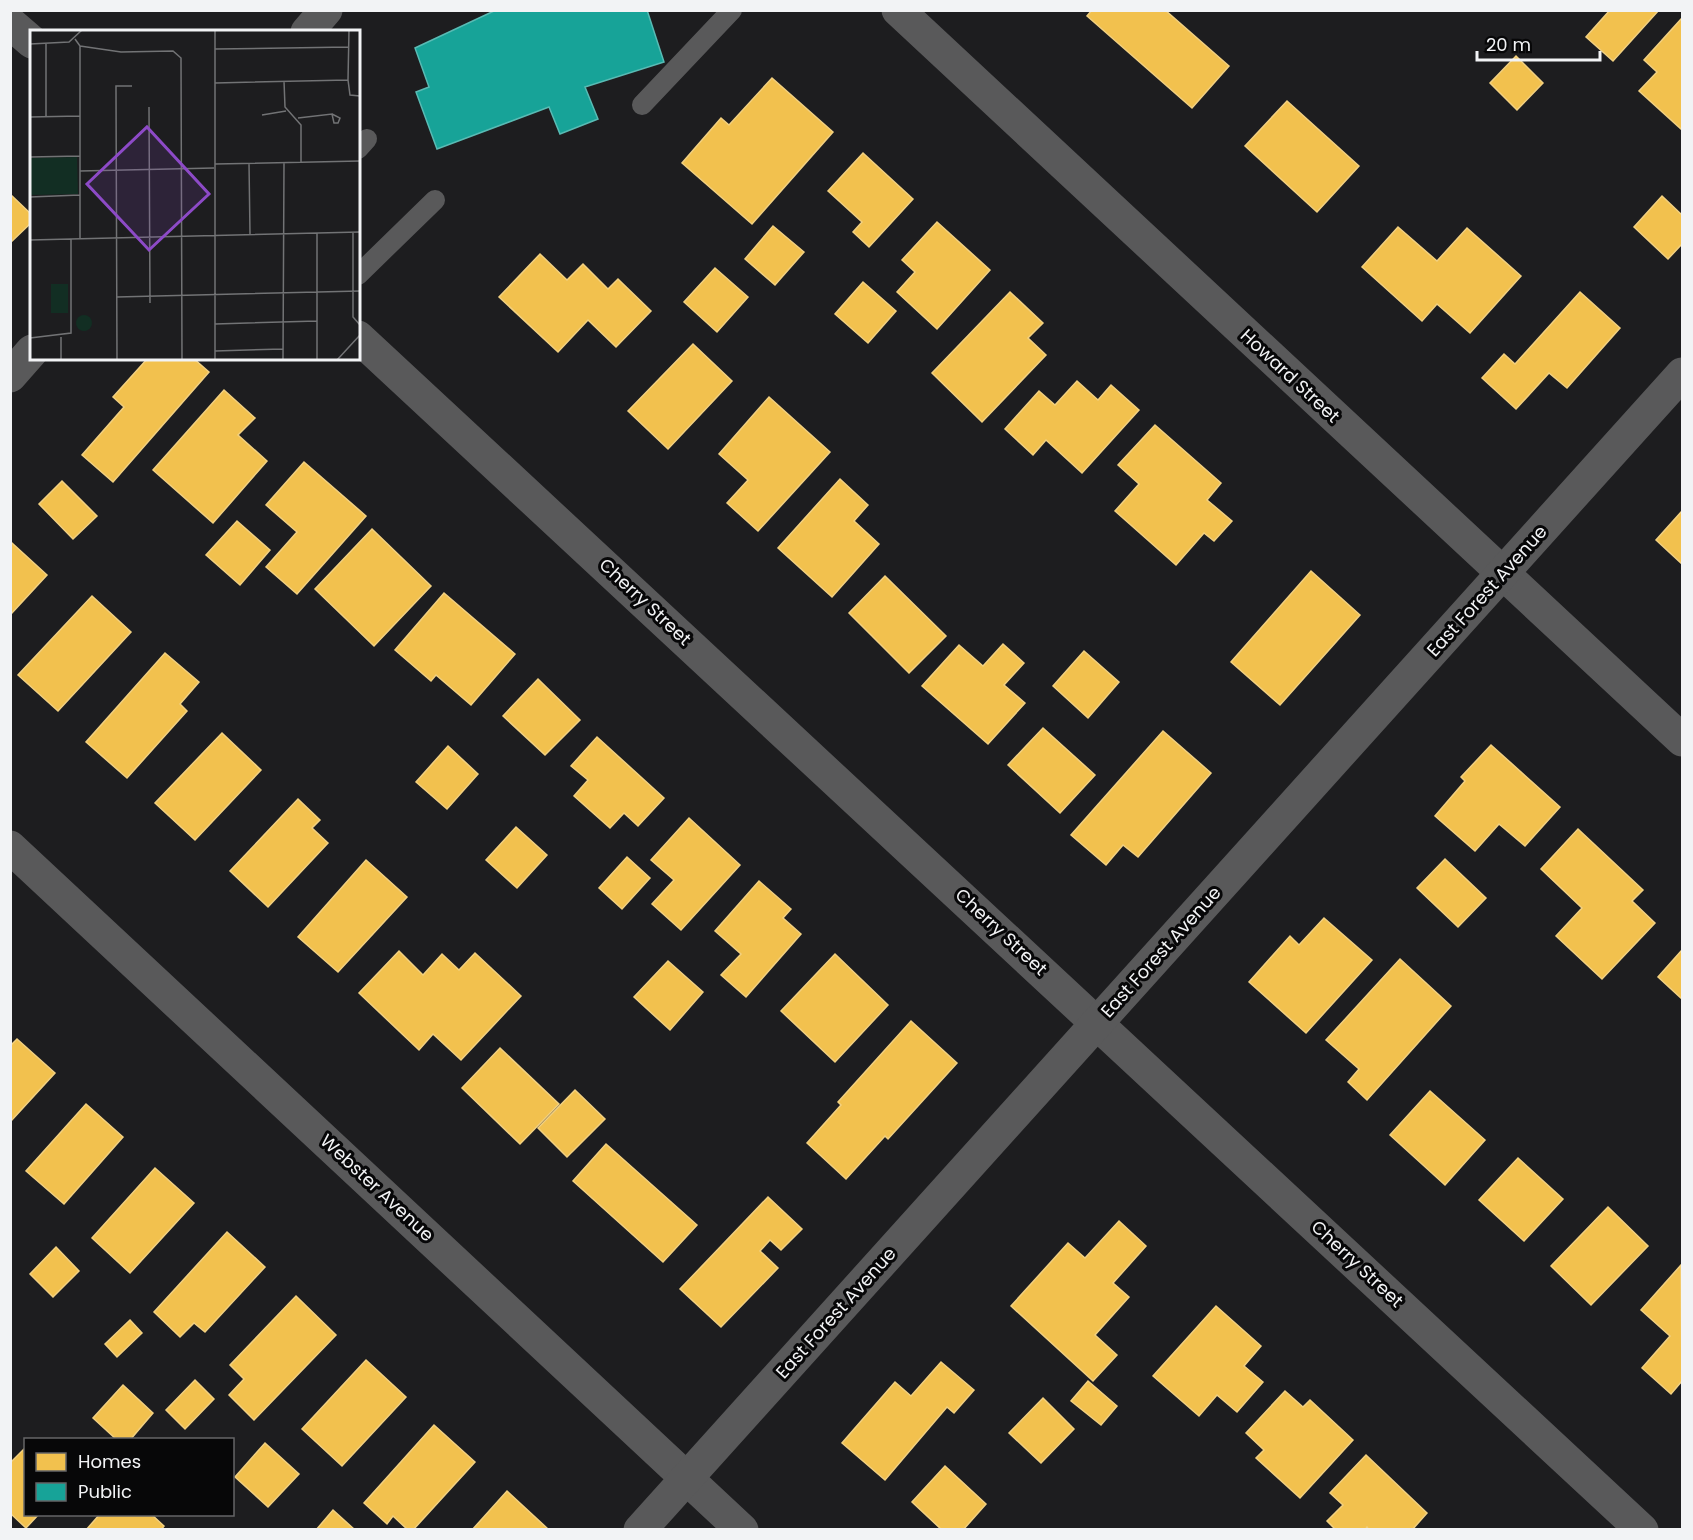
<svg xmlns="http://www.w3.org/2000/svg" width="1693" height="1540" viewBox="0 0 1693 1540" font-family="Poppins,sans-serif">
<rect width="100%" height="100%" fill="#1d1d1f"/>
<!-- homes -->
<g fill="#f2c14e" stroke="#f2d080" stroke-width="1.5">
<polygon points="1092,10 1165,10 1229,66 1192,108 1087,16"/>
<polygon points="1610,10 1659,10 1613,61 1586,37"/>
<polygon points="1682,18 1682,127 1681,129 1639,91 1657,72 1644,60"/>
<polygon points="1516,56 1543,83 1517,110 1490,83"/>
<polygon points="772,78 833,132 752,224 682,163 721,118 729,125"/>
<polygon points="1287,101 1359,166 1317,212 1245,146"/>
<polygon points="863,153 913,199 869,247 853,232 862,222 828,191"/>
<polygon points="10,194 32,215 32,222 10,243"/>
<polygon points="1662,196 1682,215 1682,244 1668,259 1634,227"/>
<polygon points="937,222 990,270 937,329 897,292 915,272 902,260"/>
<polygon points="773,226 804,252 775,285 745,259"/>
<polygon points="1398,227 1437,261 1467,228 1521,276 1470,333 1437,304 1422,321 1362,267"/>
<polygon points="540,254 567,280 583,264 608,289 618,279 651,311 616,347 588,320 558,352 499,297"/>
<polygon points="715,268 748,297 717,332 684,302"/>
<polygon points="863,282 896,311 868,343 835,314"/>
<polygon points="1010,292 1043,323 1028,338 1046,355 982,422 932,373"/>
<polygon points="1580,292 1620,328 1567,388 1549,373 1516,409 1482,378 1504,354 1515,364"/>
<polygon points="693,344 732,381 668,449 628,411"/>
<polygon points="148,358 193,358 209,372 113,482 82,455 124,407 113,397"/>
<polygon points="1077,381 1098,400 1111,385 1139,410 1082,473 1046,440 1033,455 1005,429 1039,391 1055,405"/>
<polygon points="224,390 255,418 238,435 267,461 213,523 153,470"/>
<polygon points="769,397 830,452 758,531 727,503 748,480 719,454"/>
<polygon points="1155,425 1221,483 1207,500 1232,521 1214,541 1204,533 1176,565 1115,511 1139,484 1118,465"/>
<polygon points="304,462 366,516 297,594 266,567 297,532 266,505"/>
<polygon points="840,479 868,505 854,521 879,544 832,597 778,548"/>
<polygon points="62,481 97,516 73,539 39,504"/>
<polygon points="1682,511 1682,564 1656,540"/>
<polygon points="237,521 270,550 240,585 206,555"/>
<polygon points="372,529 431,586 374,646 315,589"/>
<polygon points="12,543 47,575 10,615 10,545"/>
<polygon points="1311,571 1360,615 1280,705 1231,662"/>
<polygon points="885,576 946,636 909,673 849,613"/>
<polygon points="444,593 515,654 471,705 436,675 431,681 395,650"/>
<polygon points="92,596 131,632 58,711 18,675"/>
<polygon points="1003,644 1024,663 1004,685 1025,703 988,744 922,686 959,645 983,666"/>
<polygon points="1084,651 1119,682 1088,718 1053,686"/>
<polygon points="165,653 199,682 180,704 187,711 127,778 86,742"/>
<polygon points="538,679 580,720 545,755 503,716"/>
<polygon points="1043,728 1095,775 1060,813 1008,765"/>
<polygon points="1163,731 1211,773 1138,857 1123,845 1106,865 1071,835"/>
<polygon points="222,733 261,770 195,840 155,803"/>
<polygon points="597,737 664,798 638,826 624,813 610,828 574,796 588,780 571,766"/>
<polygon points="1491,745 1560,807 1525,846 1499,824 1475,851 1435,816 1465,781 1461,777"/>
<polygon points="448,746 478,774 447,809 416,782"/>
<polygon points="298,799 320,820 312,828 328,843 268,907 230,871"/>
<polygon points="689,818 740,865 681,930 652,904 674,880 651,860"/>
<polygon points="516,827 547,855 517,888 486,860"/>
<polygon points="1578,829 1643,890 1632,901 1655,923 1602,979 1556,936 1582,908 1541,869"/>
<polygon points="627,857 650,878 622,909 599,888"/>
<polygon points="1445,859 1486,898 1458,927 1417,888"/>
<polygon points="366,860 407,897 338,972 298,937"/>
<polygon points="759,881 791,909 783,918 801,934 746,997 721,975 741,954 715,931"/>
<polygon points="1324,918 1372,960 1306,1033 1249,982 1290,936 1299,945"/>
<polygon points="1682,950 1682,999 1658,977"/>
<polygon points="399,951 423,975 442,954 459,970 475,953 521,996 461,1060 433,1034 419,1050 359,993"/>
<polygon points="835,954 888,1005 835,1062 781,1011"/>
<polygon points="1400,959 1451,1006 1367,1100 1348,1082 1359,1069 1326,1040"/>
<polygon points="668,961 703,992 670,1030 634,997"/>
<polygon points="911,1021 957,1063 888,1139 885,1136 846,1179 807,1143 841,1105 838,1102"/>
<polygon points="17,1039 55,1073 10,1122 10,1046"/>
<polygon points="500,1048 559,1104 520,1144 462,1088"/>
<polygon points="575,1090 605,1119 567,1157 538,1128"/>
<polygon points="1430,1091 1485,1140 1445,1185 1390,1135"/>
<polygon points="86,1104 123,1137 64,1204 26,1171"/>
<polygon points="606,1144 697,1225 663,1262 573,1181"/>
<polygon points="1518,1158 1563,1199 1524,1241 1479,1200"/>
<polygon points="155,1168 194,1203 130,1273 92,1238"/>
<polygon points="768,1197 802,1229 781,1250 770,1240 760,1251 778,1268 721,1327 680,1289"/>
<polygon points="1608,1207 1648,1246 1591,1305 1551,1266"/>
<polygon points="1119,1221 1146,1246 1113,1283 1129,1297 1095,1335 1117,1355 1093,1381 1011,1306 1068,1243 1085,1258"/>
<polygon points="227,1232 265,1267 205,1332 194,1323 180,1337 154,1312"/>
<polygon points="56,1247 79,1271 53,1297 30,1274"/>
<polygon points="1681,1265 1682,1381 1671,1394 1642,1368 1670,1336 1641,1310"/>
<polygon points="296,1296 336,1335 254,1420 229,1395 244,1379 230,1365"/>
<polygon points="1216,1306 1261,1346 1244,1366 1263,1382 1237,1412 1217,1395 1199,1416 1153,1376"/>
<polygon points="130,1320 142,1333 117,1357 105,1344"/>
<polygon points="366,1360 406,1397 342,1466 302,1429"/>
<polygon points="941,1362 974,1390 954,1413 947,1407 885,1480 842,1443 895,1382 911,1396"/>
<polygon points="195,1380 214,1399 185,1429 166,1410"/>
<polygon points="1088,1381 1117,1406 1101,1425 1071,1401"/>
<polygon points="123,1385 153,1413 130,1440 117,1440 93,1418"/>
<polygon points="1285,1391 1303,1407 1310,1400 1353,1440 1300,1498 1256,1458 1264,1450 1246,1433"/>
<polygon points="1043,1398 1074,1429 1041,1463 1009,1433"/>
<polygon points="434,1425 475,1462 413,1530 408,1530 393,1516 387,1524 364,1503"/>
<polygon points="265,1443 299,1474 268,1507 235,1477"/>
<polygon points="26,1447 26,1514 39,1514 26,1528 10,1513 10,1463"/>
<polygon points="1366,1455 1427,1513 1412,1530 1369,1530 1367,1527 1365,1530 1336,1530 1327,1521 1343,1505 1330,1493"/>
<polygon points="945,1466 986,1504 963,1530 942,1530 912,1502"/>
<polygon points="507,1491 548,1529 548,1530 472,1530"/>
<polygon points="333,1510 355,1530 316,1530"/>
<polygon points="100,1514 151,1514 164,1526 161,1530 86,1530"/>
</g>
<!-- public -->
<polygon fill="#17a398" stroke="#59bbb4" stroke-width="1.5" points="496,10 647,10 664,62 585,87 598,119 560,134 549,107 437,149 416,92 429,87 415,48"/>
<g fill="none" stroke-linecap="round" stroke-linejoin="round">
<!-- service -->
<g stroke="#59595a" stroke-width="20">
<polyline points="642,105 732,10"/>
<polyline points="358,149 367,139"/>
<polyline points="358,275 435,200"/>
</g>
<!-- minor -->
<g stroke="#59595a" stroke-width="33">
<polyline points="898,10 1682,740"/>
<polyline points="10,23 32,42"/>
<polyline points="307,32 326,10"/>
<polyline points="358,337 1642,1530"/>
<polyline points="10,376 32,351"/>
<polyline points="10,847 742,1530"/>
<polyline points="640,1530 1682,374"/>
</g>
</g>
<g text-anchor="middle" stroke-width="6" stroke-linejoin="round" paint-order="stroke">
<!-- street labels -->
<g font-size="18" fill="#f2f3f5" stroke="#070708">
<text transform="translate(1290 376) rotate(43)" y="6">Howard Street</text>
<text transform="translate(1487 591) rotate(-48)" y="6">East Forest Avenue</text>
<text transform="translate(645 602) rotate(43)" y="6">Cherry Street</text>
<text transform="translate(1001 932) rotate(43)" y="6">Cherry Street</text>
<text transform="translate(1161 952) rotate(-48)" y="6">East Forest Avenue</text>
<text transform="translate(377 1188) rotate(43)" y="6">Webster Avenue</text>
<text transform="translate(1357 1264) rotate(43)" y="6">Cherry Street</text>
<text transform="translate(836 1313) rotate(-48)" y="6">East Forest Avenue</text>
</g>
</g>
<!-- overview -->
<g transform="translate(30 30)">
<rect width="330" height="330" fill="#1d1d1f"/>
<path d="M21 254H38V283H21Z" fill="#122e23"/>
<path d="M47 127 48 164 0 165V128Z" fill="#122e23"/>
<path d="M46 293a8 8 0 1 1 16 0a8 8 0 1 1-16 0Z" fill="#122e23"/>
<path fill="none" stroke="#727375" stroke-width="1.5" d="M185 0V330M45 9 50 16V208M16 13V87M0 14 39 12 52 0M50 16 91 22 143 21 151 28 152 330M185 19 319 17M318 50 319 0M254 51 255 77 271 95V132M185 53 318 50 320 65 330 66M119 77 120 273M232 85 256 81M0 87 50 86M268 88 302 84 304 93H308L310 88 302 84M0 127 50 126M219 133 220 204M185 134 330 131M50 141 184 138M0 167 50 165M323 202V287L330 295M287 203V330M0 210 330 202M87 267 330 261M185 294 287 291M0 308 41 303V209M185 321 253 319M31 330V307M87 330 86 61V56H102M253 330 254 133M307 330 330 305"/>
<path fill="#8d4ac7" fill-opacity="0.15" stroke="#8d4ac7" stroke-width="3" d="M117 97 179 164 119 220 57 154Z"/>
<rect width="330" height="330" fill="none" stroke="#f2f3f5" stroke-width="3"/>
</g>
<!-- border -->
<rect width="1693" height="1540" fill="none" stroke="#f2f3f5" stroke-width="24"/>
<!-- legend -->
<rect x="24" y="1438" width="210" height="78" fill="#070708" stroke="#656567" stroke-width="1.5"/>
<rect x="36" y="1453" width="30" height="18" fill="#f2c14e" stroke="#656567" stroke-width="1.5"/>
<text x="78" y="1468" font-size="18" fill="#f2f3f5">Homes</text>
<rect x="36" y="1483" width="30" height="18" fill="#17a398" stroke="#656567" stroke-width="1.5"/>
<text x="78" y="1498" font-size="18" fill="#f2f3f5">Public</text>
<!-- scale -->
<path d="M1477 51v9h123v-9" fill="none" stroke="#f2f3f5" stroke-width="3"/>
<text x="1486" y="51" font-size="18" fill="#f2f3f5" stroke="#070708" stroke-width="4.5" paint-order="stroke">20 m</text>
</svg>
